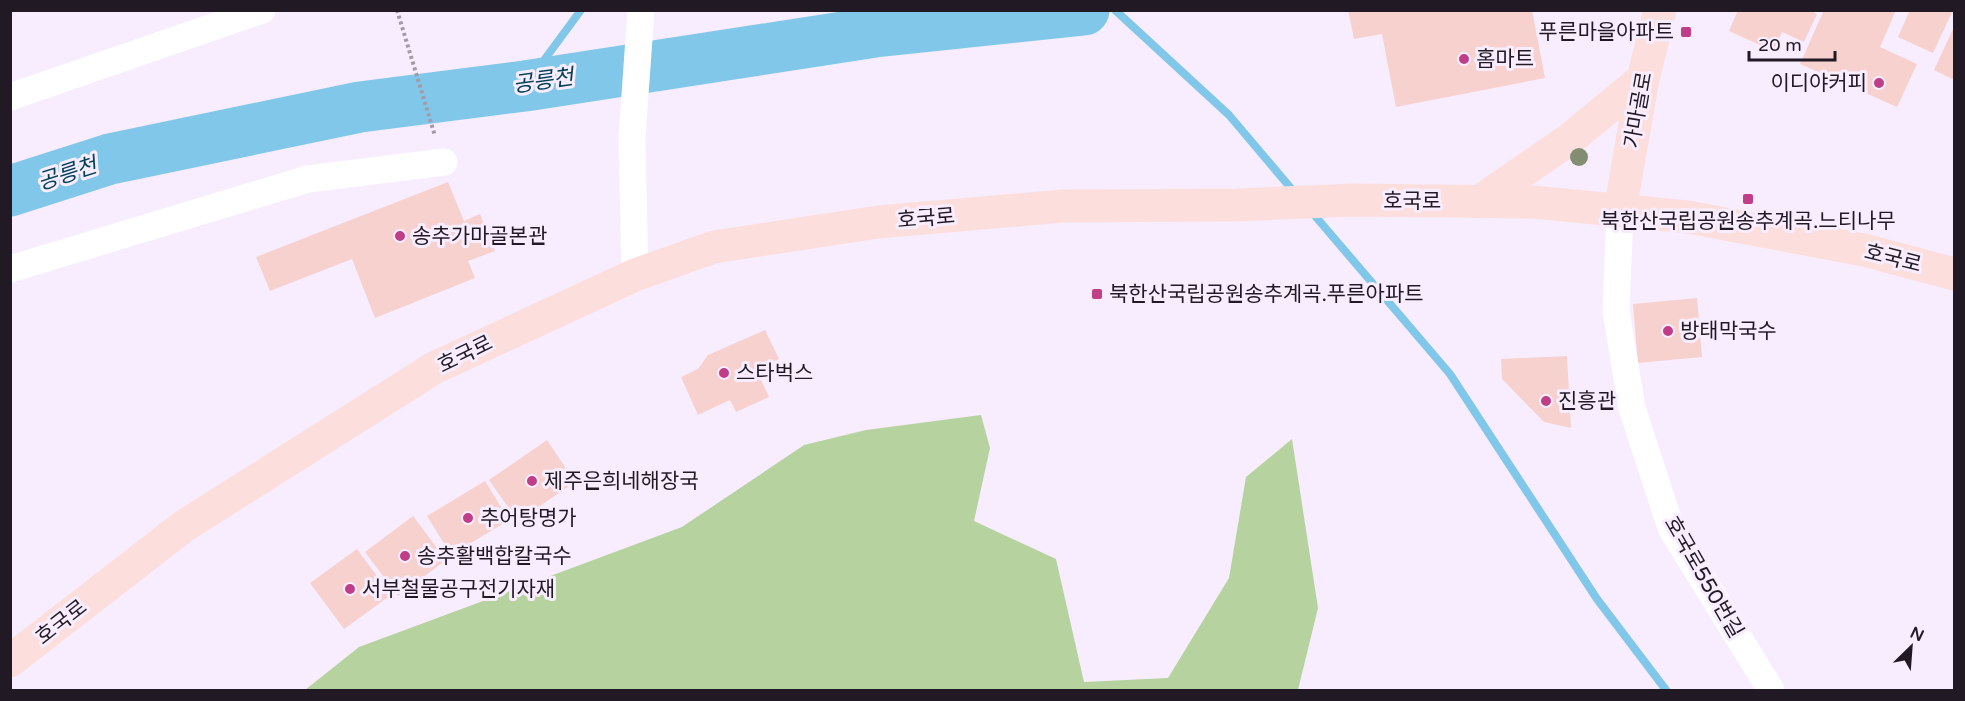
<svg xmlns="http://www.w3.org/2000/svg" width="1965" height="701" viewBox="0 0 1965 701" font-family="'Varela Round','Noto Sans KR',sans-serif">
<rect width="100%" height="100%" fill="#f8edfe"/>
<!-- green -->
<polygon fill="#b6d29f" points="981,415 990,448 974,521 1056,559 1084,682 1168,678 1229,578 1246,477 1292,439 1318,608 1298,690 305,690 359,647 682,527 804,445 866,430"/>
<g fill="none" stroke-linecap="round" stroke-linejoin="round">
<!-- stream -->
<g stroke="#80c7e9" stroke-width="8">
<polyline points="1115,10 1229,115 1295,193"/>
<polyline points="525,86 581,10"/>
<polyline points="1310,210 1450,374 1597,599 1666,690"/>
</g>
<!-- river -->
<polyline stroke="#80c7e9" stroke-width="51" points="10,191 110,159 360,107 525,86 875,32 1084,10"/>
</g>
<!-- building -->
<g fill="#f6d1ce">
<polygon points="1348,10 1532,10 1545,78 1396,107 1382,34 1354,39"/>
<polygon points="1738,10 1810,10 1817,14 1804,42 1782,32 1773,51 1729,31"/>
<polygon points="1824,10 1896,10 1880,47 1917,64 1897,107 1800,64"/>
<polygon points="1910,10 1953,10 1933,53 1898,37"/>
<polygon points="1954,27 1954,80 1934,70"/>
<polygon points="448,182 464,221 480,214 495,251 468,261 475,278 375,318 352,259 270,291 256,257"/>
<polygon points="1697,298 1702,357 1638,363 1633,304"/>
<polygon points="765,330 779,359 756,369 769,397 736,412 730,400 698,415 681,377 698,369 708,355"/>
<polygon points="1567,356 1571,428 1544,422 1502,379 1501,359"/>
<polygon points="547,440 575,482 518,521 489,480"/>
<polygon points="485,481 509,520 451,555 427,516"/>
<polygon points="413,516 446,560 398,596 365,552"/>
<polygon points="357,549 391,595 344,629 310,583"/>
</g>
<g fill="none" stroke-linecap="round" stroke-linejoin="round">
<!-- path -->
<polyline stroke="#a39aa8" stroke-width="4" stroke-dasharray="3 3" stroke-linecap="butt" points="397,10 435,136"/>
<!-- street -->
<g stroke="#fff" stroke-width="27">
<polyline points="10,97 262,10"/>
<polyline points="1620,210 1616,311 1632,408 1671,528 1771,690"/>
<polyline points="10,269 308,179 444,162"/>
<polyline points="635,275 632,137 641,10"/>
</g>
<!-- secondary -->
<g stroke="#fcdfdd" stroke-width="33">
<polyline points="1480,201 1570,139 1643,79"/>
<polyline points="1620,210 1643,79 1660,10"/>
<polyline points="10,661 184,526 434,368 635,275 714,247 878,222 1063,206 1237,205 1353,200 1533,202 1688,217 1864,250 1954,274"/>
</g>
</g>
<!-- trees -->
<circle fill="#828d72" cx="1579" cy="157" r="9"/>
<!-- markers -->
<g fill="#bf3e87" stroke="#f8edfe" stroke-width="2">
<rect x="1680" y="26" width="12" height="12" rx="3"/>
<circle cx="1464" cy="59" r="6"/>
<circle cx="1879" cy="83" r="6"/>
<rect x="1742" y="193" width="12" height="12" rx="3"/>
<circle cx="400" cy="236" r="6"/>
<rect x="1091" y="288" width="12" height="12" rx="3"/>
<circle cx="1668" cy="331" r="6"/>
<circle cx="724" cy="373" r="6"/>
<circle cx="1546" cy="401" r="6"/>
<circle cx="532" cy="481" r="6"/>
<circle cx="468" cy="518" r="6"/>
<circle cx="405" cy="556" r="6"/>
<circle cx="350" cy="589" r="6"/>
</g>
<g text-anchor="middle" stroke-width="6" stroke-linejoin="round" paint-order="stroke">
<!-- poi labels -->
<g font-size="21" fill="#211a24" stroke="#f8edfe" text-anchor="start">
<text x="1674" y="39" text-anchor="end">푸른마을아파트</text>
<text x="1476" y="66">홈마트</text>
<text x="1867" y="90" text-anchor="end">이디야커피</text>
<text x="1748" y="228" text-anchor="middle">북한산국립공원송추계곡.느티나무</text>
<text x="412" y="243">송추가마골본관</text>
<text x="1109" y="301">북한산국립공원송추계곡.푸른아파트</text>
<text x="1680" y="338">방태막국수</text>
<text x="736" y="380">스타벅스</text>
<text x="1558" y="408">진흥관</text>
<text x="544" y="488">제주은희네해장국</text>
<text x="480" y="525">추어탕명가</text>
<text x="417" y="563">송추활백합칼국수</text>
<text x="362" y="596">서부철물공구전기자재</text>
</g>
<!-- street labels -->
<g font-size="21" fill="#211a24" stroke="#f8edfe">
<text transform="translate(1638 110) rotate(-80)" y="7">가마골로</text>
<text x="1412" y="208">호국로</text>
<text transform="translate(926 218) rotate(-5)" y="7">호국로</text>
<text transform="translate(1893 258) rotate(14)" y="7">호국로</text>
<text transform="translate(465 354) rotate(-26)" y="7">호국로</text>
<text transform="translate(1704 577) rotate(60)" y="7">호국로550번길</text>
<text transform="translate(61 622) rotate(-38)" y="7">호국로</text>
</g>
<!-- water labels -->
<g font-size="22" font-style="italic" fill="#014158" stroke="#f8edfe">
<text transform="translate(543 80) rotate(-8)" y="8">공릉천</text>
<text transform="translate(67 173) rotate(-18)" y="8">공릉천</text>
</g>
</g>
<!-- border -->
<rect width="1965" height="701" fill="none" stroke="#211a24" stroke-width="24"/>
<!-- north arrow -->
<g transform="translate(1911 647) rotate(25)" stroke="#f8edfe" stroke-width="4.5" paint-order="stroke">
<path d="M0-4.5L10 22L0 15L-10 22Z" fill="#211a24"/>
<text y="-9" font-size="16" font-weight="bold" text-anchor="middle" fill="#211a24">N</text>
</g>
<!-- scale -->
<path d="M1749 51v9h86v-9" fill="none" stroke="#211a24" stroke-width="3"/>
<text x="1758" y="51" font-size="18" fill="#211a24" stroke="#f8edfe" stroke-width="4.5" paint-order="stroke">20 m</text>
</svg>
